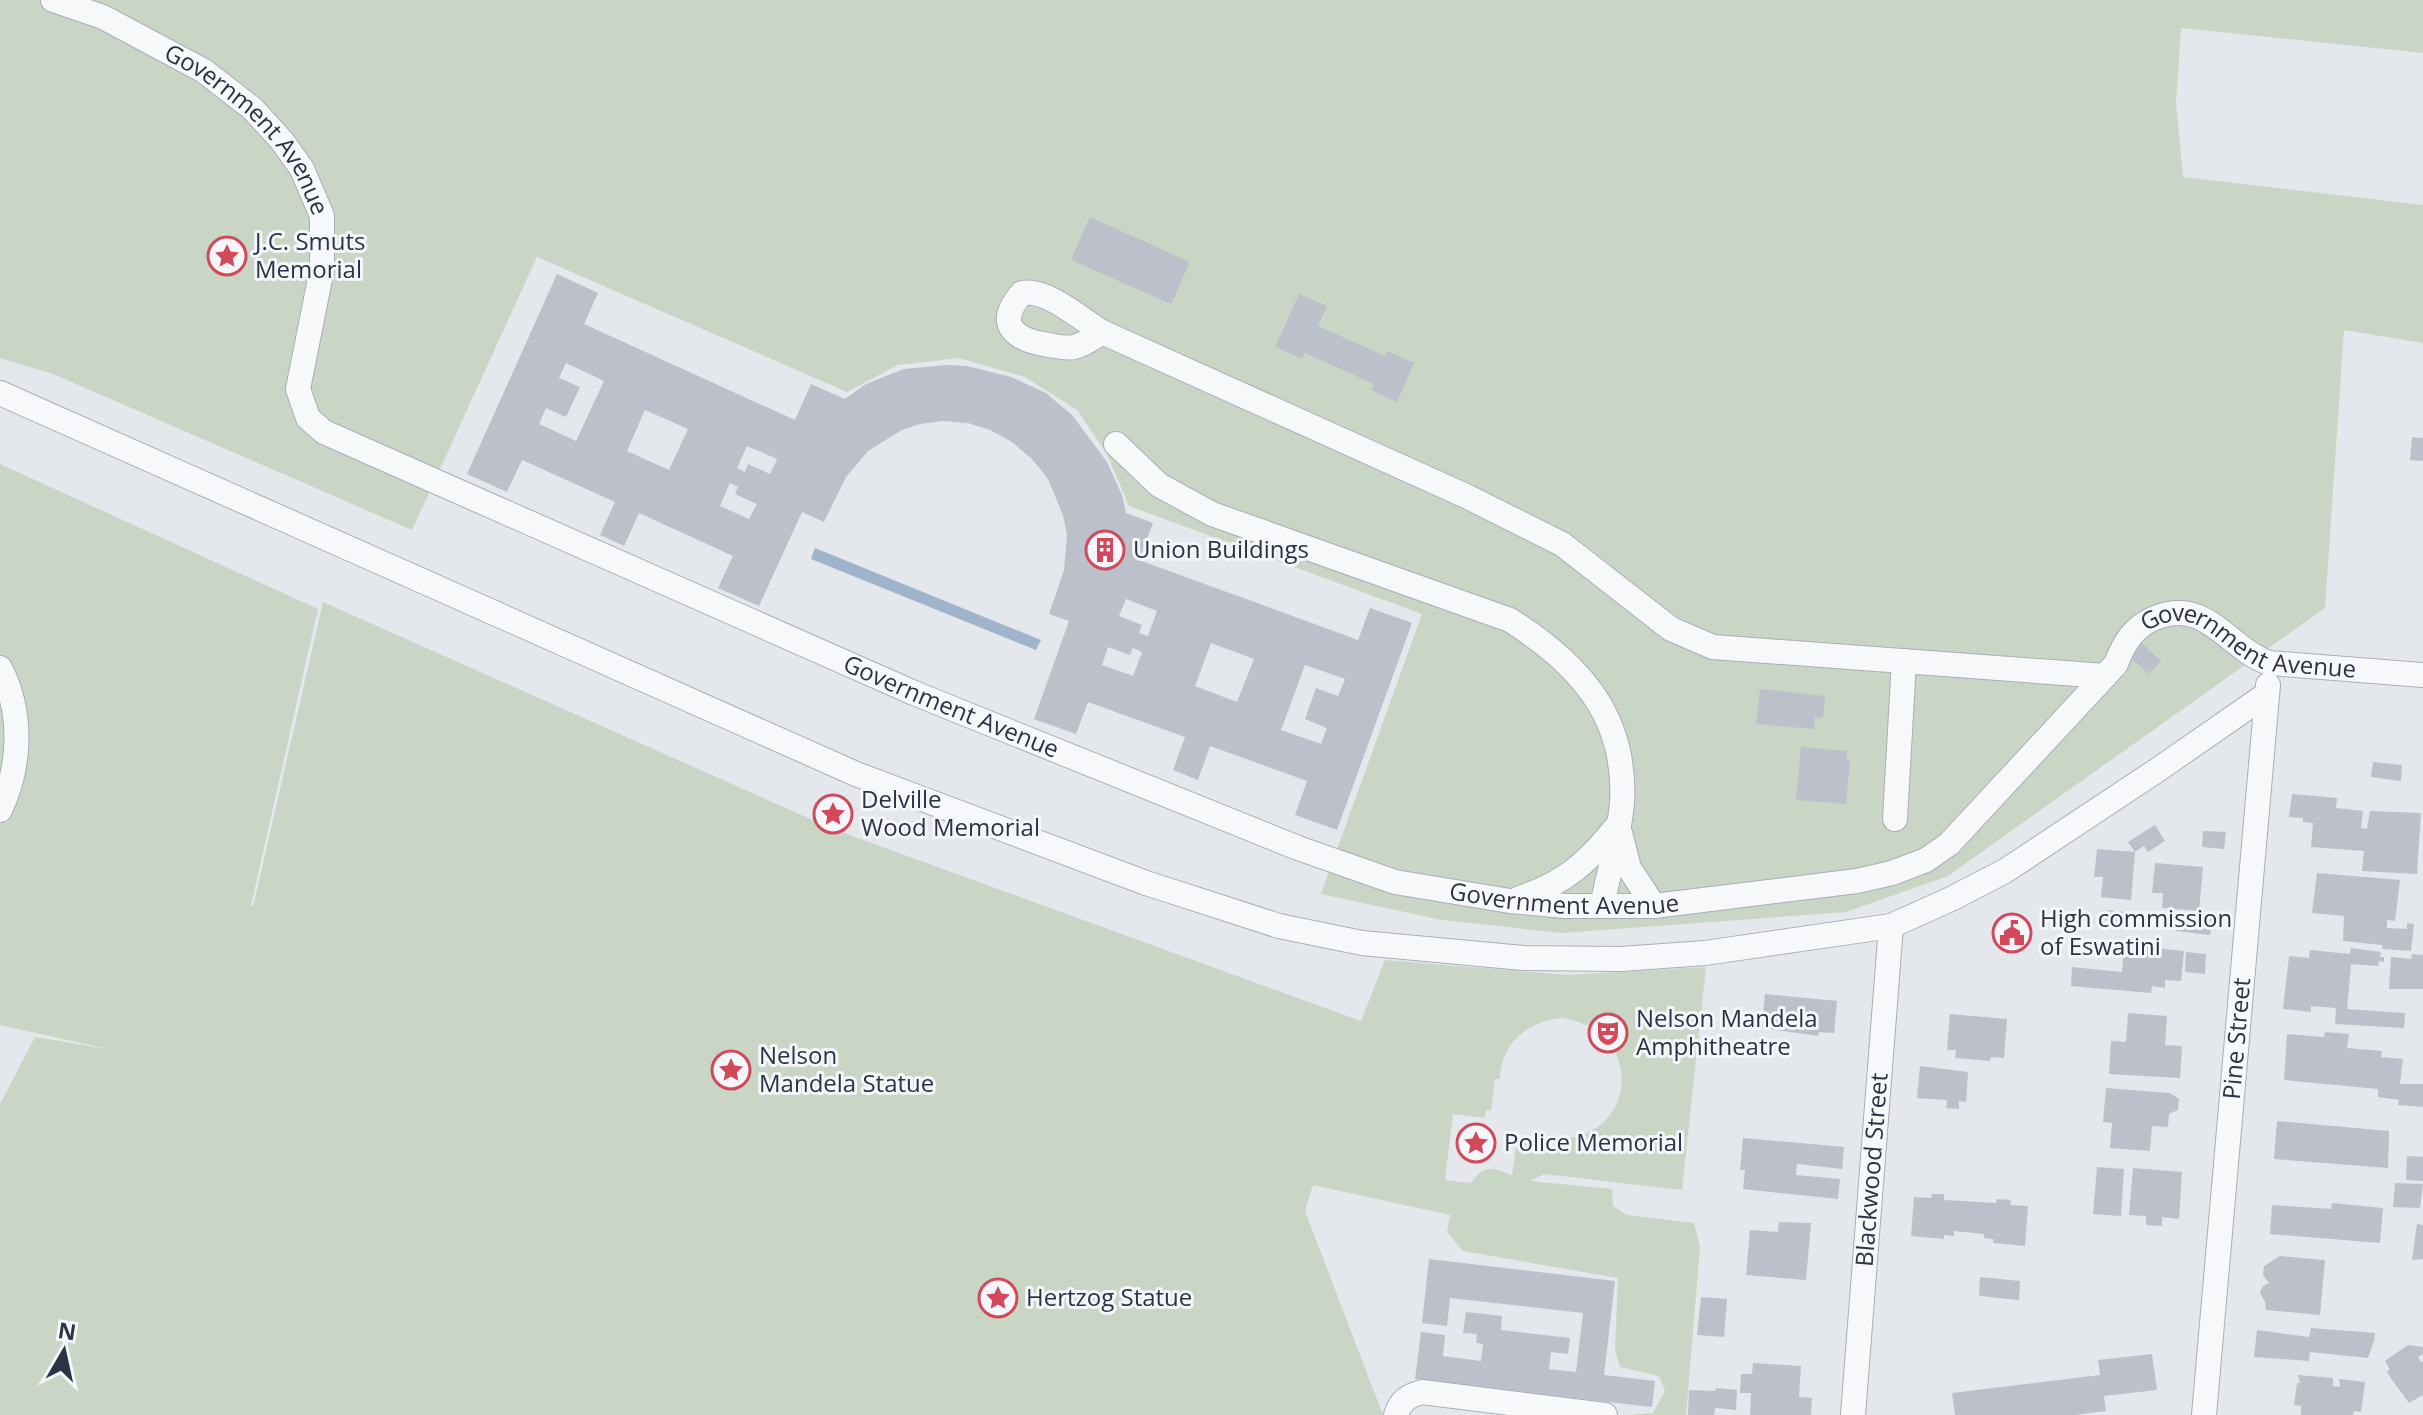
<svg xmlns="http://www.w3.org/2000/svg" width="2423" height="1415" viewBox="0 0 2423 1415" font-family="'Open Sans',sans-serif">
<rect width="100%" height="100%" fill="#e4e7ec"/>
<!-- green -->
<g fill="#c9d6c5" fill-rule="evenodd">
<polygon points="0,0 2423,0 2423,53 2181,28 2176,103 2183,177 2423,205 2423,343 2344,330 2325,608 1948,876 1846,912 1562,933 1442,920 1321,894 1422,614 1129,506 1107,454 1077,410 1025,377 959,358 898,365 847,392 537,257 412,530 53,374 0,358"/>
<path d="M0 464 318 609 251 905 253 907 323 602 833 829 1361 1021 1385 960 1568 975 1706 967 1682 1190 1544 1174 1530 1181 1612 1189 1613 1206 1627 1215 1694 1223 1700 1247 1686 1415H1627L1653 1413 1665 1391 1659 1376 1620 1367 1615 1350 1618 1278 1463 1251 1447 1232 1450 1215 1313 1185 1305 1211 1383 1415H0V1104L35 1037 112 1050 0 1025ZM1561 1018C1647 1029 1638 1140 1557 1139L1556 1147 1517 1142 1512 1175C1490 1168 1486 1163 1471 1183L1445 1180 1453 1114 1485 1118 1486 1110 1491 1111 1495 1079H1500C1501 1043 1527 1022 1561 1018Z"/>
</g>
<!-- water -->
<polygon fill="#9fb4cc" points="815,548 1041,640 1036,650 811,559"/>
<!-- building -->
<g fill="#bbc0ca" fill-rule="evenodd">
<polygon points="1090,217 1190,262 1171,304 1071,260"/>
<path d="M557 274 598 293 584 324 795 420 811 384 845 399 866 384 904 369 946 365 967 366 1011 377 1046 393 1072 415 1107 462 1122 495 1126 513 1153 523 1139 560 1358 640 1370 608 1412 623 1337 830 1295 815 1307 781 1210 746 1198 780 1173 770 1185 737 1088 702 1076 734 1034 719 1069 621 1049 614 1064 570 1067 535 1063 515 1048 479 1032 459 1012 442 990 430 968 423 943 421 920 424 902 430 868 451 846 477 824 522 802 512 759 606 718 588 733 556 639 513 624 546 600 535 615 502 522 460 507 492 467 474ZM566 363 604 381 576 441 539 424 546 408 566 417 580 387 559 378ZM645 410 688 429 669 470 627 451ZM747 446 777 459 770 474 748 464 745 472 737 468ZM730 483 738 487 735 494 757 504 749 519 720 506ZM1126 599 1157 611 1148 636 1139 633 1142 625 1119 616ZM1211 643 1254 659 1237 702 1195 686ZM1108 647 1130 655 1133 648 1142 652 1133 676 1102 665ZM1305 665 1345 679 1338 696 1316 688 1305 719 1327 728 1321 744 1281 730Z"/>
<polygon points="1299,294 1327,306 1318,326 1385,356 1387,351 1414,363 1397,402 1371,390 1374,384 1305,353 1302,359 1275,347"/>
<polygon points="2412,437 2423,438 2423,461 2410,460"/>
<polygon points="2136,638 2161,661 2149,674 2124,652"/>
<polygon points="1760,689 1825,696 1823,718 1815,717 1814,729 1756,724"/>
<polygon points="1801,747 1847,751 1847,759 1850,760 1846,804 1796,800"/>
<polygon points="2373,762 2402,765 2401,781 2371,777"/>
<polygon points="2292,794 2337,798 2336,808 2363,811 2361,828 2367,829 2370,811 2421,813 2417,874 2362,871 2364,851 2311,847 2313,823 2303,822 2303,818 2289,817"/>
<polygon points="2155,825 2165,841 2148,852 2144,846 2135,852 2128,842"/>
<polygon points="2203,831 2226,832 2224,849 2202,847"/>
<polygon points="2097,849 2135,852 2131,900 2101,897 2103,877 2094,877"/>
<polygon points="2155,863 2203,867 2199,911 2162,908 2163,893 2152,893"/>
<polygon points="2317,873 2400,880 2395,921 2387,920 2387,928 2407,929 2407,923 2414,924 2411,951 2383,949 2382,945 2343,941 2344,916 2312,913"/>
<polygon points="2106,910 2127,912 2126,923 2105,920"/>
<polygon points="2191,913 2213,916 2210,935 2176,931 2177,921 2190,922"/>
<polygon points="2124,945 2184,951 2181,981 2165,980 2165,988 2152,986 2151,993 2071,986 2072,967 2122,972"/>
<polygon points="2351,948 2381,952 2380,957 2384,957 2384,962 2379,961 2378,966 2351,964 2347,1009 2405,1013 2404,1028 2335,1024 2336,1008 2311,1006 2311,1012 2283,1009 2289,956 2309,958 2310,950 2350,954"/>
<polygon points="2186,952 2206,954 2205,974 2185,972"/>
<polygon points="2412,954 2423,955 2423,989 2389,989 2391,957 2411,959"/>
<polygon points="1765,994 1837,1001 1834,1033 1819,1032 1818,1036 1762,1028"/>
<polygon points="2128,1013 2167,1016 2165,1045 2182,1046 2180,1078 2109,1074 2111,1041 2126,1042"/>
<polygon points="1950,1014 2007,1019 2004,1058 1991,1057 1990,1061 1955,1058 1956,1050 1947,1050"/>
<polygon points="2325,1032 2349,1034 2347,1048 2382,1051 2381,1057 2403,1059 2400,1084 2423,1084 2423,1107 2398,1105 2399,1100 2378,1097 2378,1089 2284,1080 2287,1034 2324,1037"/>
<polygon points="1920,1066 1968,1072 1966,1102 1959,1101 1959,1109 1946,1108 1947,1100 1917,1098"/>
<polygon points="2106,1088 2170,1093 2179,1099 2178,1110 2169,1114 2168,1127 2152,1126 2150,1151 2110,1148 2112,1123 2103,1122"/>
<polygon points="2277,1121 2389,1131 2388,1168 2274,1159"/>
<polygon points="1743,1138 1844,1147 1842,1169 1797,1164 1796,1175 1840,1179 1838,1199 1743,1189 1745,1170 1740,1170"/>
<polygon points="2407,1156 2423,1157 2423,1181 2406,1180"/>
<polygon points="2097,1167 2124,1169 2121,1216 2093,1214"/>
<polygon points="2133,1168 2182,1172 2179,1219 2162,1217 2162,1226 2146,1225 2146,1216 2129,1215"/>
<polygon points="2395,1183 2423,1184 2420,1208 2393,1207"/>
<polygon points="1932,1194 1944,1194 1944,1200 1996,1203 1997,1199 2011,1200 2010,1205 2028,1206 2025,1246 1993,1243 1993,1239 1984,1238 1984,1234 1954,1231 1954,1236 1944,1235 1944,1239 1911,1236 1914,1197 1931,1198"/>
<polygon points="2332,1203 2383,1208 2380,1243 2270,1234 2272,1205 2331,1209"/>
<polygon points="1779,1222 1811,1223 1806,1280 1746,1275 1750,1230 1778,1232"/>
<polygon points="2417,1224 2423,1225 2423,1259 2412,1260"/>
<polygon points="2280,1256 2325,1260 2320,1315 2266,1310 2265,1302 2260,1293 2263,1286 2269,1283 2263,1275 2264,1266"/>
<polygon points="1429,1259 1615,1281 1604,1375 1655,1381 1652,1407 1521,1392 1521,1396 1500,1394 1501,1389 1415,1379 1421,1332 1445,1335 1443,1356 1481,1361 1483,1344 1476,1343 1477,1334 1463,1333 1466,1312 1502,1316 1501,1330 1570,1338 1568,1354 1551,1352 1549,1369 1576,1372 1583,1313 1450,1298 1447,1326 1422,1323"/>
<polygon points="1980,1277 2020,1281 2019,1300 1979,1296"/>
<polygon points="1701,1297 1727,1299 1724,1337 1697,1335"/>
<polygon points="2311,1328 2375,1333 2374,1341 2368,1358 2310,1352 2309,1361 2254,1357 2257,1330 2309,1337"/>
<polygon points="2408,1345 2423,1347 2423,1354 2418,1357 2421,1362 2423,1361 2423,1395 2409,1403 2390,1377 2387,1371 2390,1370 2385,1361"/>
<polygon points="2152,1354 2157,1390 2104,1396 2106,1411 2075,1415 1955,1415 1952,1393 2100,1375 2098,1360"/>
<polygon points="1753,1363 1801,1366 1799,1397 1812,1398 1811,1415 1750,1415 1751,1393 1740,1393 1741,1374 1752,1374"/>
<polygon points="2298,1375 2333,1378 2333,1386 2340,1387 2339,1379 2365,1382 2361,1412 2354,1411 2353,1415 2301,1415 2301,1406 2294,1405 2297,1383 2300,1383"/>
<polygon points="1716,1388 1737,1390 1736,1410 1715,1408 1714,1415 1688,1415 1689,1390 1715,1391"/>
</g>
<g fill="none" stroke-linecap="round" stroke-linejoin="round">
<!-- minor casing -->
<g stroke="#a9aeb7" stroke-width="26">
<g id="minor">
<path id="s1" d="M53 0 103 17 204 71 253 109 282 141 302 169 322 216V269L298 389 308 418 324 432 914 693 1298 848 1395 882 1510 901 1565 906H1654L1857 881 1892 873 1926 860 1949 844 2116 664C2124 643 2133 627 2155 618 2207 597 2227 648 2269 663L2423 675"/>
<path d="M1102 332C1093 338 1084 345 1074 347 1066 349 1056 346 1049 345 1015 340 994 325 1022 293 1046 288 1081 319 1102 332L1466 496 1562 544 1671 629 1713 647 2105 676"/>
<polyline points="0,393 856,774 1146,883 1279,926 1362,943 1523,958 1621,959 1705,953 1891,926 1951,899 2005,871 2156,771 2267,694"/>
<path d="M1116 444 1159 485 1212 514 1510 620C1579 664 1627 716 1622 803 1619 837 1609 872 1602 906"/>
<path d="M0 668C23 712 21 766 0 810"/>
<polyline points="1895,819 1904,661"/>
<polyline points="1620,833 1629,868 1654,906"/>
<path d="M1520 898C1565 883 1587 863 1617 826"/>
<path d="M1396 1415C1401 1400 1408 1396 1422 1392L1605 1415"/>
<path id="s2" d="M1853 1415 1891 926"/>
<path id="s3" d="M2204 1415 2268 685"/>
</g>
</g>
<!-- minor -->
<use href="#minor" stroke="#f7f8fa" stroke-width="24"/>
</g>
<!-- icons -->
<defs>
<g id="sight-ring" transform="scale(2)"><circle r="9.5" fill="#f4f6f9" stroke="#d1495b" stroke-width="1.5"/><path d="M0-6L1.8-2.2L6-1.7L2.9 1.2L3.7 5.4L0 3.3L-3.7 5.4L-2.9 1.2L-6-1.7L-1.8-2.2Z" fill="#d1495b"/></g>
<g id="building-ring" transform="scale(2)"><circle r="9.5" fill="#f4f6f9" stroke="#d1495b" stroke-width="1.5"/><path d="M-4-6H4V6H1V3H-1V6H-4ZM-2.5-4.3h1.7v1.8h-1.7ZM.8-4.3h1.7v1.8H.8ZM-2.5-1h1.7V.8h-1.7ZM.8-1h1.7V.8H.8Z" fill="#d1495b"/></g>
<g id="civic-ring" transform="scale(2)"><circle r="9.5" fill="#f4f6f9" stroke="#d1495b" stroke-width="1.5"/><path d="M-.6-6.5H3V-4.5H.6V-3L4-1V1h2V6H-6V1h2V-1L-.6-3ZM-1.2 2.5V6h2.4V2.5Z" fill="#d1495b"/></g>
<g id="theatre-ring" transform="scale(2)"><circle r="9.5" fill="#f4f6f9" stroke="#d1495b" stroke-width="1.5"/><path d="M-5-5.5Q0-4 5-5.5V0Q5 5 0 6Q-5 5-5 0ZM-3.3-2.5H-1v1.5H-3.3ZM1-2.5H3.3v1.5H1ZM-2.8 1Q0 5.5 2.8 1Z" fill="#d1495b"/></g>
</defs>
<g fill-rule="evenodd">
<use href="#sight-ring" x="227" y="256"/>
<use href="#building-ring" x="1105" y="550"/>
<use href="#sight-ring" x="833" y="814"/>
<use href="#civic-ring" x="2012" y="933"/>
<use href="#theatre-ring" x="1608" y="1033"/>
<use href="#sight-ring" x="731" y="1070"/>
<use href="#sight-ring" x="1476" y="1143"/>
<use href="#sight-ring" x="998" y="1298"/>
</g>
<g text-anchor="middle" stroke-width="6" stroke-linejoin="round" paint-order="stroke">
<!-- street labels -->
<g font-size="24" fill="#2b3445" stroke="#f4f6f9">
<text dy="8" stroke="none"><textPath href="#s1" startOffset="240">Government Avenue</textPath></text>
<text dy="8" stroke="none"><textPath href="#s1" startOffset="2722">Government Avenue</textPath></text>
<text dy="8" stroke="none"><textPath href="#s1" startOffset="1270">Government Avenue</textPath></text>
<text dy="8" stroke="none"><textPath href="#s1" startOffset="1918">Government Avenue</textPath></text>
<text dy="8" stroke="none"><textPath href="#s3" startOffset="378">Pine Street</textPath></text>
<text dy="8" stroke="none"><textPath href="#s2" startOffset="246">Blackwood Street</textPath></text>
</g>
<!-- poi labels -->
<g font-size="24" fill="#2b3445" stroke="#f4f6f9" text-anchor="start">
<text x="255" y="250">J.C. Smuts<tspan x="255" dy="28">Memorial</tspan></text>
<text x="1133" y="558">Union Buildings</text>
<text x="861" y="808">Delville<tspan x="861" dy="28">Wood Memorial</tspan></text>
<text x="2040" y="927">High commission<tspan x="2040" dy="28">of Eswatini</tspan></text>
<text x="1636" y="1027">Nelson Mandela<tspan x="1636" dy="28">Amphitheatre</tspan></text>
<text x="759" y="1064">Nelson<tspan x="759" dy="28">Mandela Statue</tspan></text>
<text x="1504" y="1151">Police Memorial</text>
<text x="1026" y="1306">Hertzog Statue</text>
</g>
</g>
<!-- north arrow -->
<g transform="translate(64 1351) rotate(9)" stroke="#f4f6f9" stroke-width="6" paint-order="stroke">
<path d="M0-6L14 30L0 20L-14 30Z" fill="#2b3445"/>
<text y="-12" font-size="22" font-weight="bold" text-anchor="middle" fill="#2b3445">N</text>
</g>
</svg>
